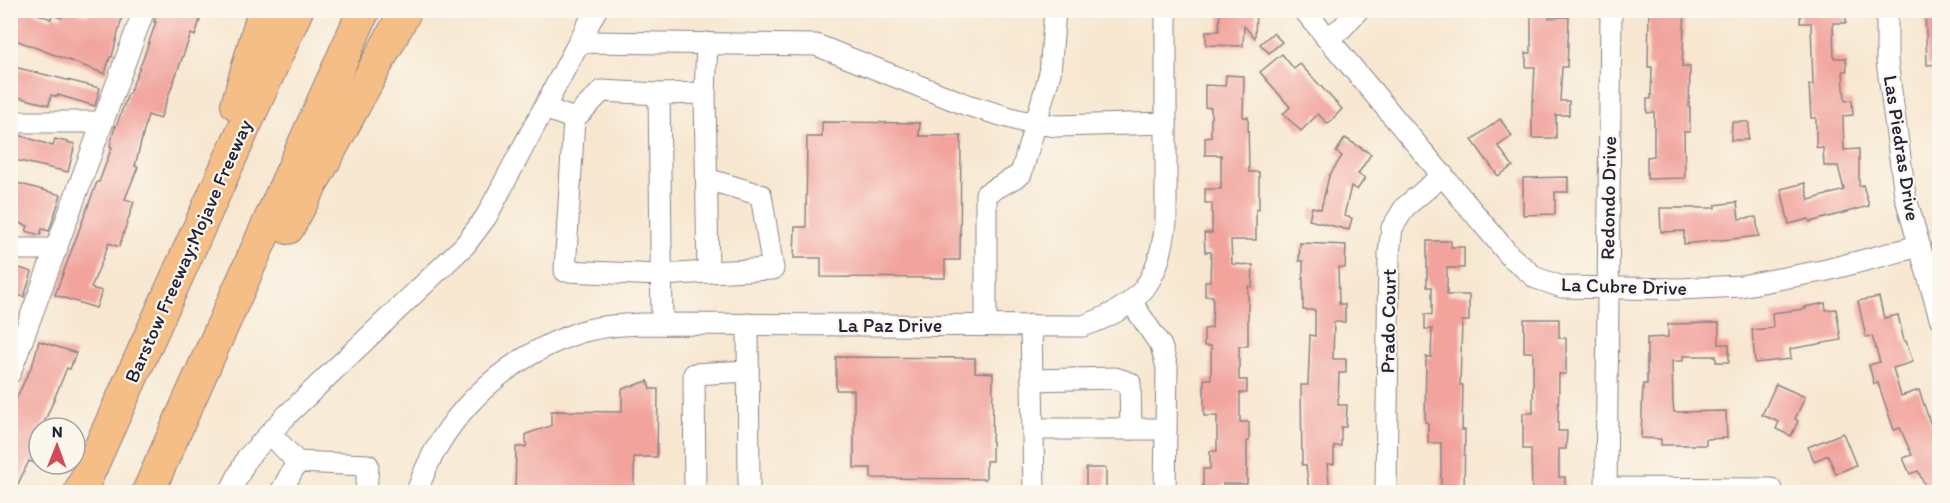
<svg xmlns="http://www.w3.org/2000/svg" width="1950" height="503" viewBox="0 0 1950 503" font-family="Itim,sans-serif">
<rect width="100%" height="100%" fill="#fbf7ec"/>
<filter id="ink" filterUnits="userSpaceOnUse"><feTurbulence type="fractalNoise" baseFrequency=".0167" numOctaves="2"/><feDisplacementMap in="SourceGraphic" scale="12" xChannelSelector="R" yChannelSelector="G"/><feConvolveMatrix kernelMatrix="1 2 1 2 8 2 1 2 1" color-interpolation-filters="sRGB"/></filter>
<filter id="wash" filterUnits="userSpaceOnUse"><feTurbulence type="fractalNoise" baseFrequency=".008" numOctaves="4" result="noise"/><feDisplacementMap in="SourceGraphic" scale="24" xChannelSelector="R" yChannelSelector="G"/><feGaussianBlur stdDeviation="1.35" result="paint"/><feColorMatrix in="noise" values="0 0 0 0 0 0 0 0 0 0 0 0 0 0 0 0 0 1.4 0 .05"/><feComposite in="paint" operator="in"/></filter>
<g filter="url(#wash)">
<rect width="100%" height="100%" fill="#f7e7d0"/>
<g id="blocks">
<!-- building -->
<g fill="#f1a39c">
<polygon points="17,10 28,10 51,19 52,15 61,18 64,10 72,10 88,16 89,10 98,10 122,17 112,57 110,57 105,74 10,38 10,27"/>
<polygon points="157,10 203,10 195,36 191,34 160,119 148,115 135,166 138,167 125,199 134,202 119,247 109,243 91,288 102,291 96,308 55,295 97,182 99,182 112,147 110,146 115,126 116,127 128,94 129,94 142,62 156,22 154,22"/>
<polygon points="1220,10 1256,10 1255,38 1244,26 1243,46 1206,45 1206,31 1219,31"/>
<polygon points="1531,10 1549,10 1549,18 1569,17 1567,67 1562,67 1560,101 1569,101 1569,115 1556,115 1556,138 1532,138 1532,101 1533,101 1535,67 1526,67 1526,53 1531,53"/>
<polygon points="1649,10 1685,10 1682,67 1690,67 1689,107 1690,107 1690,132 1684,132 1685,178 1647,179 1647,157 1654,156 1654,112 1647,113 1647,99 1651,99 1652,67 1648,67"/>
<polygon points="1801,10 1846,10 1846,23 1833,23 1834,58 1846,58 1847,71 1843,71 1845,101 1852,100 1853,115 1843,116 1844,150 1859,149 1859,186 1863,185 1869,206 1810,222 1809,219 1789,224 1781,189 1805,183 1809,200 1844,190 1838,166 1824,166 1823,148 1816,147 1816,118 1811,118 1809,85 1813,85 1811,23 1800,23"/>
<polygon points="1925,10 1940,10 1940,64 1927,65"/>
<polygon points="1273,33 1282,42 1269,53 1260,44"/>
<polygon points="1282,54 1294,69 1300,64 1342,109 1328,124 1318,114 1301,131 1283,114 1290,107 1260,72"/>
<polygon points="10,66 100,88 95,106 58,95 58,97 51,95 49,105 10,95"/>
<polygon points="1226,75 1244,76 1243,117 1248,117 1249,172 1259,172 1259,209 1256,209 1256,240 1231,240 1232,264 1253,265 1252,287 1248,286 1248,346 1239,346 1239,380 1247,380 1247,393 1240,393 1240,422 1249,422 1249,441 1247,441 1247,484 1223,484 1223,489 1203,489 1203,469 1210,469 1210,451 1217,451 1217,416 1204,416 1204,379 1211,379 1211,346 1204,346 1204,329 1212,328 1213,296 1205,296 1205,281 1210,281 1211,252 1205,252 1204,233 1212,233 1212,203 1205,203 1205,189 1221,189 1221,155 1205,155 1205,138 1211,137 1211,108 1205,107 1205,85 1225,86"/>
<polygon points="1500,119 1512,136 1498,146 1513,166 1498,176 1472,140"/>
<polygon points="822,122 920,123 919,136 961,136 960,260 945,260 945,278 821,277 821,258 794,258 795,227 806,227 807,137 822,137"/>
<polygon points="1732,122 1749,122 1748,140 1731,140"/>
<polygon points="19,135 53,146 55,139 75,144 68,172 10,159 10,143 16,145"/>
<polygon points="1345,138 1371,154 1358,174 1365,178 1357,190 1351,186 1344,216 1352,218 1349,230 1309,220 1312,207 1321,209 1329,176 1342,156 1336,152"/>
<polygon points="1568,177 1568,192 1555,192 1555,214 1523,215 1523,178"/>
<polygon points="10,181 61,195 49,231 42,229 40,235 26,231 28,226 10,220"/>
<polygon points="1737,202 1739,219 1756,217 1759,236 1684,244 1684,231 1661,232 1660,208 1715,208 1715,205"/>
<polygon points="1427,241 1451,241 1451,247 1464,247 1464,268 1447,268 1447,295 1469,295 1469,321 1462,321 1460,385 1463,385 1462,430 1465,430 1464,492 1441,492 1441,443 1428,443 1428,423 1425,422 1426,357 1431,357 1432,329 1425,329 1425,314 1432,315 1432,287 1427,287"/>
<polygon points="1300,243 1346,245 1345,268 1338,267 1339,304 1345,304 1345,322 1334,322 1333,359 1346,359 1346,373 1339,373 1338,405 1347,405 1346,427 1341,427 1341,446 1334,446 1334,464 1327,464 1330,492 1309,492 1306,465 1302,465 1301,385 1308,385 1310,335 1315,336 1315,310 1303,310 1303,261 1299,261"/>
<polygon points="10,265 32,272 24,297 10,293"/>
<polygon points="1879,297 1884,318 1898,315 1904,341 1906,341 1913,362 1893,368 1901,396 1919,390 1931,425 1940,421 1940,436 1933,439 1940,455 1940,492 1928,492 1918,471 1910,474 1903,458 1912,455 1900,428 1894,430 1878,383 1874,384 1869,365 1880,362 1872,336 1866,337 1858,301"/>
<polygon points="1825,303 1826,310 1836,309 1841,340 1790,349 1791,359 1755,363 1752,330 1773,328 1772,313 1806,309 1805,307"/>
<polygon points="1524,319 1559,319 1559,338 1566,338 1566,374 1559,374 1558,431 1567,431 1566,449 1559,449 1559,477 1565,477 1565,491 1532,492 1531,449 1523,449 1523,413 1533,413 1533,352 1524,352"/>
<polygon points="1719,323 1719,344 1729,344 1729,362 1716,362 1716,356 1683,356 1683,361 1672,361 1673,403 1674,412 1726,411 1727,438 1706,439 1706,445 1661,445 1661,439 1641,438 1643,384 1647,384 1647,338 1668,337 1668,324"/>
<polygon points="39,341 76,353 70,369 67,368 42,428 39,428 39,453 35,463 29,461 14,492 10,492 10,412 33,363"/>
<polygon points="836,357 975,358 975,372 993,373 992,461 986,461 986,479 871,478 871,468 854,468 854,390 836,390"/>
<polygon points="648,381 650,389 658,389 657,457 634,457 634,492 515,492 516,447 526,447 526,434 551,426 551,411 622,412 622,389"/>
<polygon points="1776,384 1805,397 1795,419 1798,421 1791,436 1776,429 1779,422 1762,415"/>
<polygon points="1843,433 1856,465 1836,474 1828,455 1814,461 1808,447"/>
<rect x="1086" y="468" width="20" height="24"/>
</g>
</g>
</g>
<g filter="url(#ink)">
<use href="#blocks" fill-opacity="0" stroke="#8c8486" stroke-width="1.5"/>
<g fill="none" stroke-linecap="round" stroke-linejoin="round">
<!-- minor casing -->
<g stroke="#8c8486" stroke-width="23">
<g id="minor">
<polyline points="1304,10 1510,256 1536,278 1562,287 1680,289 1741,286 1827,270 1919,246"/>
<polyline points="1887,10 1887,61 1905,195 1940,318"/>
<polyline points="1326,38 1342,28 1358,10"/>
<polyline points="579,44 592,42 816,45 967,105 1021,121 1057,126 1166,123"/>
<polyline points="545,108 574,119 602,91 659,94"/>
<polyline points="574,119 565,271 661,275 708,272 705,93"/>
<polyline points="10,122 102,122"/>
<polyline points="707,179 761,195 773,269 708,272"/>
<polyline points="10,249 57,249"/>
<polyline points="1132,303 1161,346 1167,367 1165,492"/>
<polyline points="662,324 659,94 705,93 707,43"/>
<polyline points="748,324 749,492"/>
<polyline points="986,325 986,194 1021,174 1050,73 1055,10"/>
<polyline points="1031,325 1032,380 1115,378 1130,383 1131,429 1166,429"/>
<polyline points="10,373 144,10"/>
<polyline points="1032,380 1034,492"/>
<polyline points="1033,429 1131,429"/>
<polyline points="270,433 297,462 281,492"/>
<polyline points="297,462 368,465 366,492"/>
<polyline points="1386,488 1389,254 1392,228 1405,207 1443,175"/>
<polyline points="1606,488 1771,489"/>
<polyline points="230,492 247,458 287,415 465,245 486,217 596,10"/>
<path d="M417 492C441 418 500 362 572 335 595 326 620 325 644 324L1083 326C1140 306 1159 283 1166 222V10"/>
<polyline points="695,492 694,374 748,371"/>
<polyline points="1606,492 1611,10"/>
</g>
</g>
<!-- highway casing -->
<g stroke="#8c8486" stroke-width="34">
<g id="highway">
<polyline points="237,105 264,10"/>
<polyline points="288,228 406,10"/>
<polyline points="80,492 297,10"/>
<polyline points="148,492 364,10"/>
</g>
</g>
<!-- minor -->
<use href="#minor" stroke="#fff" stroke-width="21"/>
<!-- highway -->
<use href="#highway" stroke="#f6be87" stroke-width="32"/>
</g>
</g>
<g text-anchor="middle" stroke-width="4.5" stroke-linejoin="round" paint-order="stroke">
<!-- street labels -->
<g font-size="20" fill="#22223b" stroke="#fbf7ec">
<text transform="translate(1902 148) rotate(81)" y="7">Las Piedras Drive</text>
<text transform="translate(1608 198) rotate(-89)" y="7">Redondo Drive</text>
<text transform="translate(188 251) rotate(-66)" y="7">Barstow Freeway;Mojave Freeway</text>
<text transform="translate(1624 286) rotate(2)" y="7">La Cubre Drive</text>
<text transform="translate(1388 321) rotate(-89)" y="7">Prado Court</text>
<text x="890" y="332">La Paz Drive</text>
</g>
</g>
<!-- margin -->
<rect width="1950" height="503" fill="none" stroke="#fbf7ec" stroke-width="36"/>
<!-- north arrow -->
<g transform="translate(57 446) rotate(1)"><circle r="28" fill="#fbf7ec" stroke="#a4a2a5" stroke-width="1.5"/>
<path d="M0-4.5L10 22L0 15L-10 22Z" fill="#d1495b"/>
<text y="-9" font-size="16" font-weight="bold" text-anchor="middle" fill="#22223b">N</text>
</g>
</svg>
